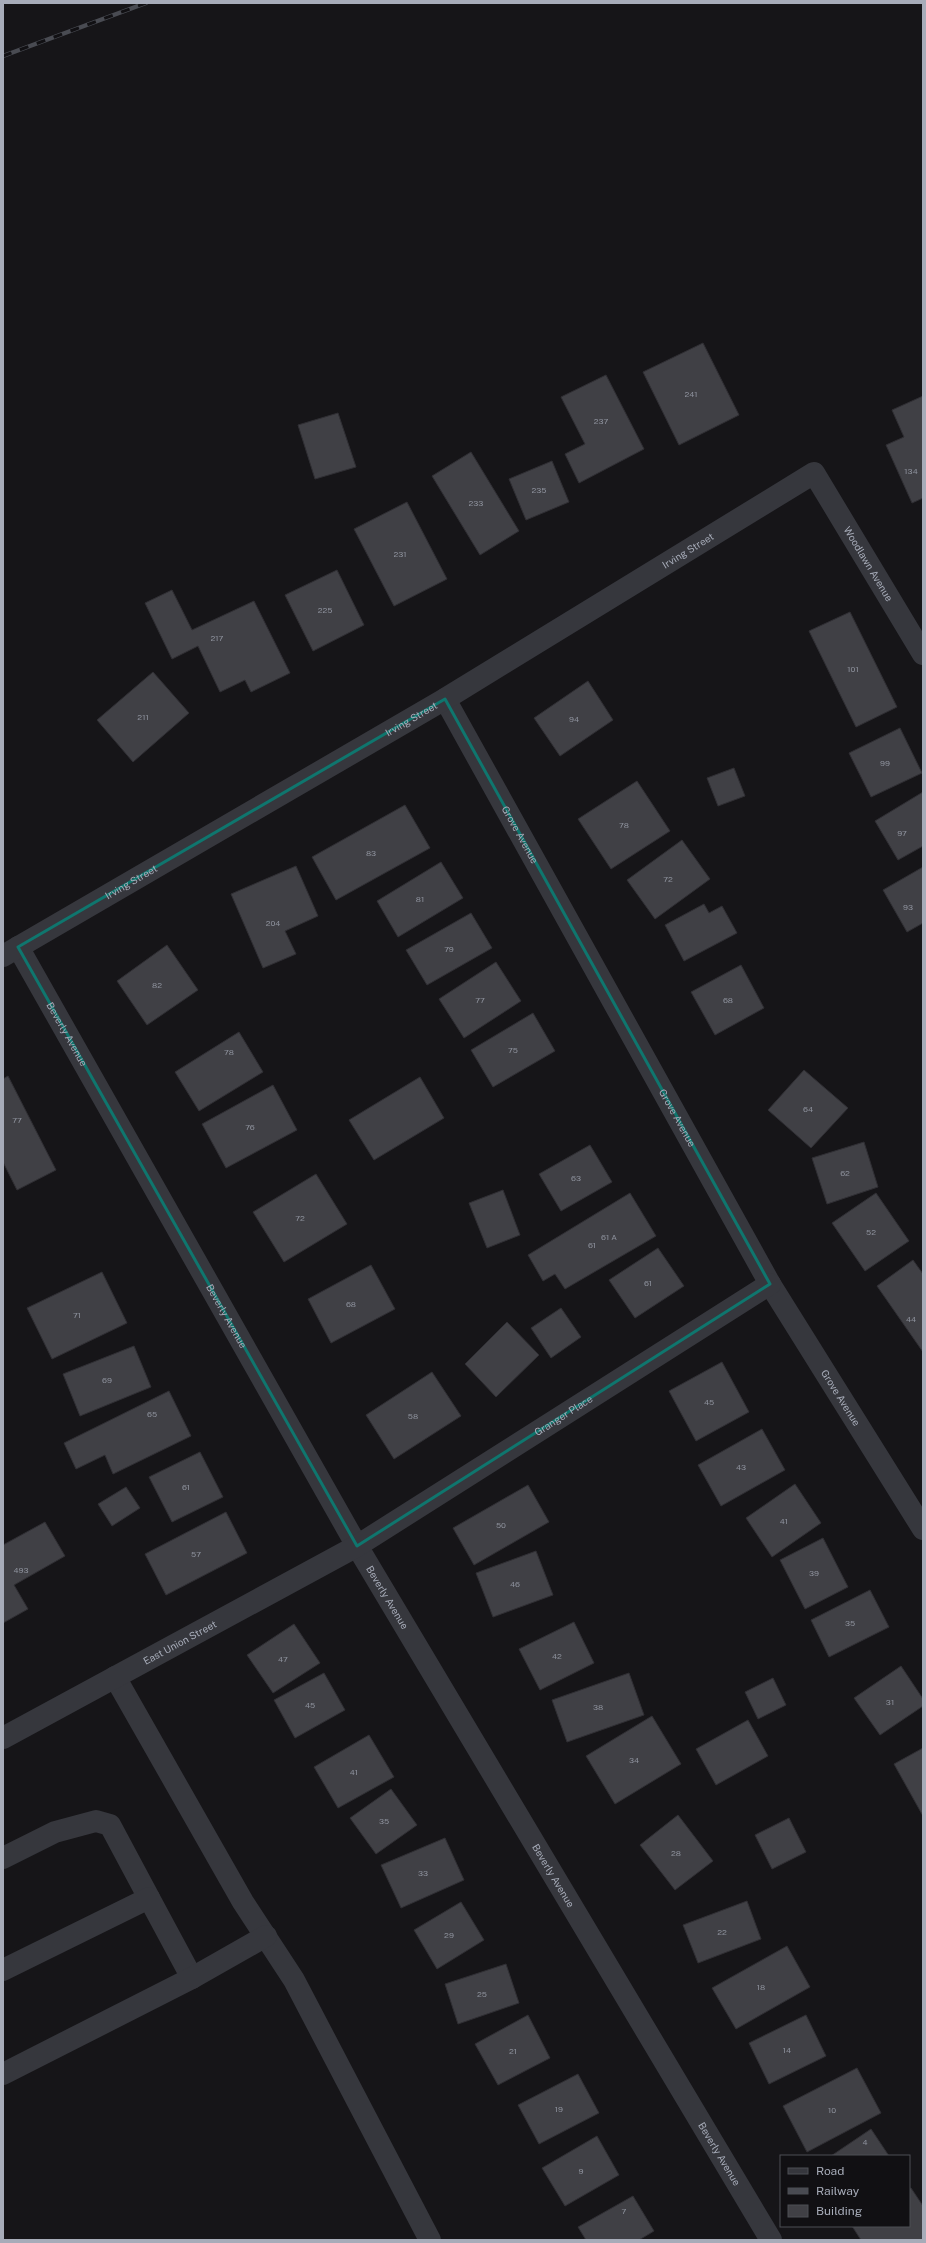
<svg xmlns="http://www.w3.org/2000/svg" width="926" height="2243" viewBox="0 0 926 2243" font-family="'Public Sans',sans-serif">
<rect width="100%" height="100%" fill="#161518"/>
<!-- building -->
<g fill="#404045" stroke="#302f34">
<polygon points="703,343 739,415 679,445 643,372"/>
<polygon points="606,375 644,449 579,483 565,454 585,444 561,397"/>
<polygon points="923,396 923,498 912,503 886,445 904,437 892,410"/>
<polygon points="338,413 356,467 315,479 298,425"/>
<polygon points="471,452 519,531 480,555 432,476"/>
<polygon points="552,461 569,502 526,520 509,479"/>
<polygon points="407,502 447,579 394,606 354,529"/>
<polygon points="337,570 364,625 313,651 285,595"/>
<polygon points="172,590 192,630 254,601 290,673 251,692 245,680 220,692 198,646 172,659 145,603"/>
<polygon points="850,612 897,707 856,727 809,631"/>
<polygon points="153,672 189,713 133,762 97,720"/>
<polygon points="588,681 613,720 560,756 534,718"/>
<polygon points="900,728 922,773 871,797 849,753"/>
<polygon points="734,768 745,796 718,806 707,778"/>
<polygon points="637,781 670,831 611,869 578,819"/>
<polygon points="923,792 923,846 898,860 875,821"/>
<polygon points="405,805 430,848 336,900 312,857"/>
<polygon points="682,840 710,879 655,919 627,880"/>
<polygon points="441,862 463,898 398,937 377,901"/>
<polygon points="296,866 318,916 285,931 296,954 263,968 231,894"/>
<polygon points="923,867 923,923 907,932 883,890"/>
<polygon points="704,904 709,913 722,906 737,933 684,961 665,925"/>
<polygon points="471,913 492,948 427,985 406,950"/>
<polygon points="167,945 198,990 147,1025 117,981"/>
<polygon points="496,962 521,1001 464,1038 439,999"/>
<polygon points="741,965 764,1008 715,1035 691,992"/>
<polygon points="533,1013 555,1051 493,1087 471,1050"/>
<polygon points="239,1032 263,1072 199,1111 175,1072"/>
<polygon points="804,1070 848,1108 811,1148 768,1110"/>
<polygon points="8,1076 56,1170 17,1190 3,1162 3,1079"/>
<polygon points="420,1077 444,1118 374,1160 349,1120"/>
<polygon points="273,1085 297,1130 226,1168 202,1124"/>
<polygon points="864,1142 878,1187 827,1204 812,1158"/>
<polygon points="590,1145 612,1182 561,1211 539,1174"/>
<polygon points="316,1174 347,1224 284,1262 253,1212"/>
<polygon points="503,1190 520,1235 487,1248 469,1203"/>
<polygon points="630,1193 656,1236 565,1289 555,1274 543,1281 528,1255"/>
<polygon points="876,1193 909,1241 865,1271 832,1223"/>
<polygon points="658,1248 684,1286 635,1318 609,1280"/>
<polygon points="913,1260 923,1274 923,1352 877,1286"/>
<polygon points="371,1265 395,1309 331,1343 308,1299"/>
<polygon points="102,1272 127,1323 52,1359 27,1308"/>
<polygon points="561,1308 581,1337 551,1358 531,1328"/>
<polygon points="507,1322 539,1355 496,1397 465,1364"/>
<polygon points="134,1346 151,1387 80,1416 63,1374"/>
<polygon points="722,1362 749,1412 696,1441 669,1391"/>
<polygon points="432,1372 461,1416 394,1459 366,1415"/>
<polygon points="169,1391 191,1436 113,1474 105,1455 76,1469 64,1443"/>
<polygon points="762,1429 785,1470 721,1506 698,1465"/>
<polygon points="200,1452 223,1497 172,1522 149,1477"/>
<polygon points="795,1484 821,1523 772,1557 746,1518"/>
<polygon points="528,1485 549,1522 474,1565 453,1528"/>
<polygon points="126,1487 140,1508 112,1526 98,1504"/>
<polygon points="226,1512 247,1553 166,1595 145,1554"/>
<polygon points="45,1522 65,1556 14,1585 28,1609 3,1623 3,1545"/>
<polygon points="823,1538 848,1587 805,1609 780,1560"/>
<polygon points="536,1551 553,1595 493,1617 476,1573"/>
<polygon points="870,1590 889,1627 829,1657 811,1620"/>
<polygon points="574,1622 594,1663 540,1690 519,1649"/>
<polygon points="294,1624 320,1663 273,1693 247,1655"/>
<polygon points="901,1666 923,1699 923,1706 880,1735 854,1698"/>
<polygon points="324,1673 345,1710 295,1738 274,1700"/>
<polygon points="629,1673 644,1715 567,1742 552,1700"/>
<polygon points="773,1678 786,1705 758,1719 745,1692"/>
<polygon points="652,1716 681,1764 615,1804 586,1756"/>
<polygon points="748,1720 768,1756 716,1785 696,1749"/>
<polygon points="369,1735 394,1777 338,1808 314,1767"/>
<polygon points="923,1748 923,1816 894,1764"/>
<polygon points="391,1789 417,1825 376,1854 350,1818"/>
<polygon points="678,1815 713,1861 675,1890 640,1845"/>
<polygon points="789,1818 806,1852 772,1869 755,1835"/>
<polygon points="445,1838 464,1880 401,1908 381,1865"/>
<polygon points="747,1901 761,1939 698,1963 683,1925"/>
<polygon points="461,1902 484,1940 437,1969 414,1930"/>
<polygon points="787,1946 810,1987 736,2029 712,1988"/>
<polygon points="506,1964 519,2003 458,2024 445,1984"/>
<polygon points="528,2015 550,2058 498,2085 475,2044"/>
<polygon points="806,2015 826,2056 769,2084 749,2043"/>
<polygon points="857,2068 881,2113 807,2152 783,2106"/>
<polygon points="578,2074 599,2113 539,2144 518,2105"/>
<polygon points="871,2129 889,2156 831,2156"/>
<polygon points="597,2136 619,2175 565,2206 542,2168"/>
<polygon points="911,2188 923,2206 923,2240 861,2240 852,2226 909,2226 909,2189"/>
<polygon points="633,2196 654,2231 639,2240 586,2240 578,2227"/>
</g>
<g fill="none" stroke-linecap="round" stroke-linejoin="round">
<!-- minor -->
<g stroke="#36373d" stroke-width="22">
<path id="s1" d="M445 699 770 1284 923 1529"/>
<path id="s2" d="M18 947 357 1546 771 2240"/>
<path id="s3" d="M3 956 445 699 814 473 923 654"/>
<polyline points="115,1677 243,1902 294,1980 430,2240"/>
<path id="s4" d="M3 1738 357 1546 770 1284"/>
<polyline points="3,1858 55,1832 96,1821 110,1825 149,1898"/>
<polyline points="3,1970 149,1898 192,1978"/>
<polyline points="3,2074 192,1978 266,1936"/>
</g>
<!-- rail casing -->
<g stroke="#494b52" stroke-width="4.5">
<polyline id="rail" points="3,56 146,3"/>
</g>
<!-- rail -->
<use href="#rail" stroke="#111013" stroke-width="3" stroke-dasharray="9" stroke-linecap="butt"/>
</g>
<!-- marked area -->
<path fill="none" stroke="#0f766e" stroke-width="3" stroke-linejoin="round" d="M445 699 770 1284 357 1546 18 947Z"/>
<g text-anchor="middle" stroke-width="3" stroke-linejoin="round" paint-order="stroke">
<!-- number labels -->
<g font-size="8" fill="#8d919c">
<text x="691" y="397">241</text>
<text x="601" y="424">237</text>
<text x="911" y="474">134</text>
<text x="539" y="493">235</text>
<text x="476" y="506">233</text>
<text x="400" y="557">231</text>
<text x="325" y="613">225</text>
<text x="217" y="641">217</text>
<text x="853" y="672">101</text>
<text x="143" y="720">211</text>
<text x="574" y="722">94</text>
<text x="885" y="766">99</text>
<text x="624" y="828">78</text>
<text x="902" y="836">97</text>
<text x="371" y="856">83</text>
<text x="668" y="882">72</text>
<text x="420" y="902">81</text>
<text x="908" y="910">93</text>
<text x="273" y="926">204</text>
<text x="449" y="952">79</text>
<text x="157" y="988">82</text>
<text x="480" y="1003">77</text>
<text x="728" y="1003">68</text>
<text x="513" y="1053">75</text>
<text x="229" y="1055">78</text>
<text x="808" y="1112">64</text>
<text x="17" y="1123">77</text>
<text x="250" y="1130">76</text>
<text x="845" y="1176">62</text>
<text x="576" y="1181">63</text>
<text x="300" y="1221">72</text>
<text x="871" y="1235">52</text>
<text x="609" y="1240">61 A</text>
<text x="592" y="1248">61</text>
<text x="648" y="1286">61</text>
<text x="351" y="1307">68</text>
<text x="77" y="1318">71</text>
<text x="911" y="1322">44</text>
<text x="107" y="1383">69</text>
<text x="709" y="1405">45</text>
<text x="152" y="1417">65</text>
<text x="413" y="1419">58</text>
<text x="741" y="1470">43</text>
<text x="186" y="1490">61</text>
<text x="784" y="1524">41</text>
<text x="501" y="1528">50</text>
<text x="196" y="1557">57</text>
<text x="21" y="1573">493</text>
<text x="814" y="1576">39</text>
<text x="515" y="1587">46</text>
<text x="850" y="1626">35</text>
<text x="557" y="1659">42</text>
<text x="283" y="1662">47</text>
<text x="890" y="1705">31</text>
<text x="310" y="1708">45</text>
<text x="598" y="1710">38</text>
<text x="634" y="1763">34</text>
<text x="354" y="1775">41</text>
<text x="384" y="1824">35</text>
<text x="676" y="1856">28</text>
<text x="423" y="1876">33</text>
<text x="722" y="1935">22</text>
<text x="449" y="1938">29</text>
<text x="761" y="1990">18</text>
<text x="482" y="1997">25</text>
<text x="787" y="2053">14</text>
<text x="513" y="2054">21</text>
<text x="559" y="2112">19</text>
<text x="832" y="2113">10</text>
<text x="865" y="2145">4</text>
<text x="581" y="2174">9</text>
<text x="624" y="2214">7</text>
</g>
<!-- street labels -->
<g font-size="10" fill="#a7acb9" stroke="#111013">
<text dy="4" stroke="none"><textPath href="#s3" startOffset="796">Irving Street</textPath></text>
<text dy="4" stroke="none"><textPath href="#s3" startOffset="1050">Woodlawn Avenue</textPath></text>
<text dy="4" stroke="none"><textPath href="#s3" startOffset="472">Irving Street</textPath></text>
<text dy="4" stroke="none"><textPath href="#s1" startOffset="155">Grove Avenue</textPath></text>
<text dy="4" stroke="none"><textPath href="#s3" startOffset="148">Irving Street</textPath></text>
<text dy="4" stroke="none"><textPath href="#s2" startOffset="100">Beverly Avenue</textPath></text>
<text dy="4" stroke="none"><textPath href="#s1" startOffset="479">Grove Avenue</textPath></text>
<text dy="4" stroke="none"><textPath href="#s2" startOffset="424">Beverly Avenue</textPath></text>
<text dy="4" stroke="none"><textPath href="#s1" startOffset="803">Grove Avenue</textPath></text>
<text dy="4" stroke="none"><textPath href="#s4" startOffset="647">Granger Place</textPath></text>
<text dy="4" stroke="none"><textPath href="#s2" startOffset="748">Beverly Avenue</textPath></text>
<text dy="4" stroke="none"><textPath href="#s4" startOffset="201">East Union Street</textPath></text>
<text dy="4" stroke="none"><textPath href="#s2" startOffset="1072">Beverly Avenue</textPath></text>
<text dy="4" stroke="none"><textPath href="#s2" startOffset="1396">Beverly Avenue</textPath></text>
</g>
</g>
<!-- border -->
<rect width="926" height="2243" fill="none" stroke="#a7acb9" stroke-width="8"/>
<!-- legend -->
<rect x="780" y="2155" width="130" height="72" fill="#111013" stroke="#4d4e55"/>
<rect x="788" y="2168" width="20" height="6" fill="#36373d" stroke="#4d4e55"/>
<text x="816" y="2175" font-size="12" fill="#a7acb9">Road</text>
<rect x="788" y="2188" width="20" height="6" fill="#494b52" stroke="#4d4e55"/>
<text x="816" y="2195" font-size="12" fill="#a7acb9">Railway</text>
<rect x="788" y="2205" width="20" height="12" fill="#404045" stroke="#4d4e55"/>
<text x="816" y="2215" font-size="12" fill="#a7acb9">Building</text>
</svg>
